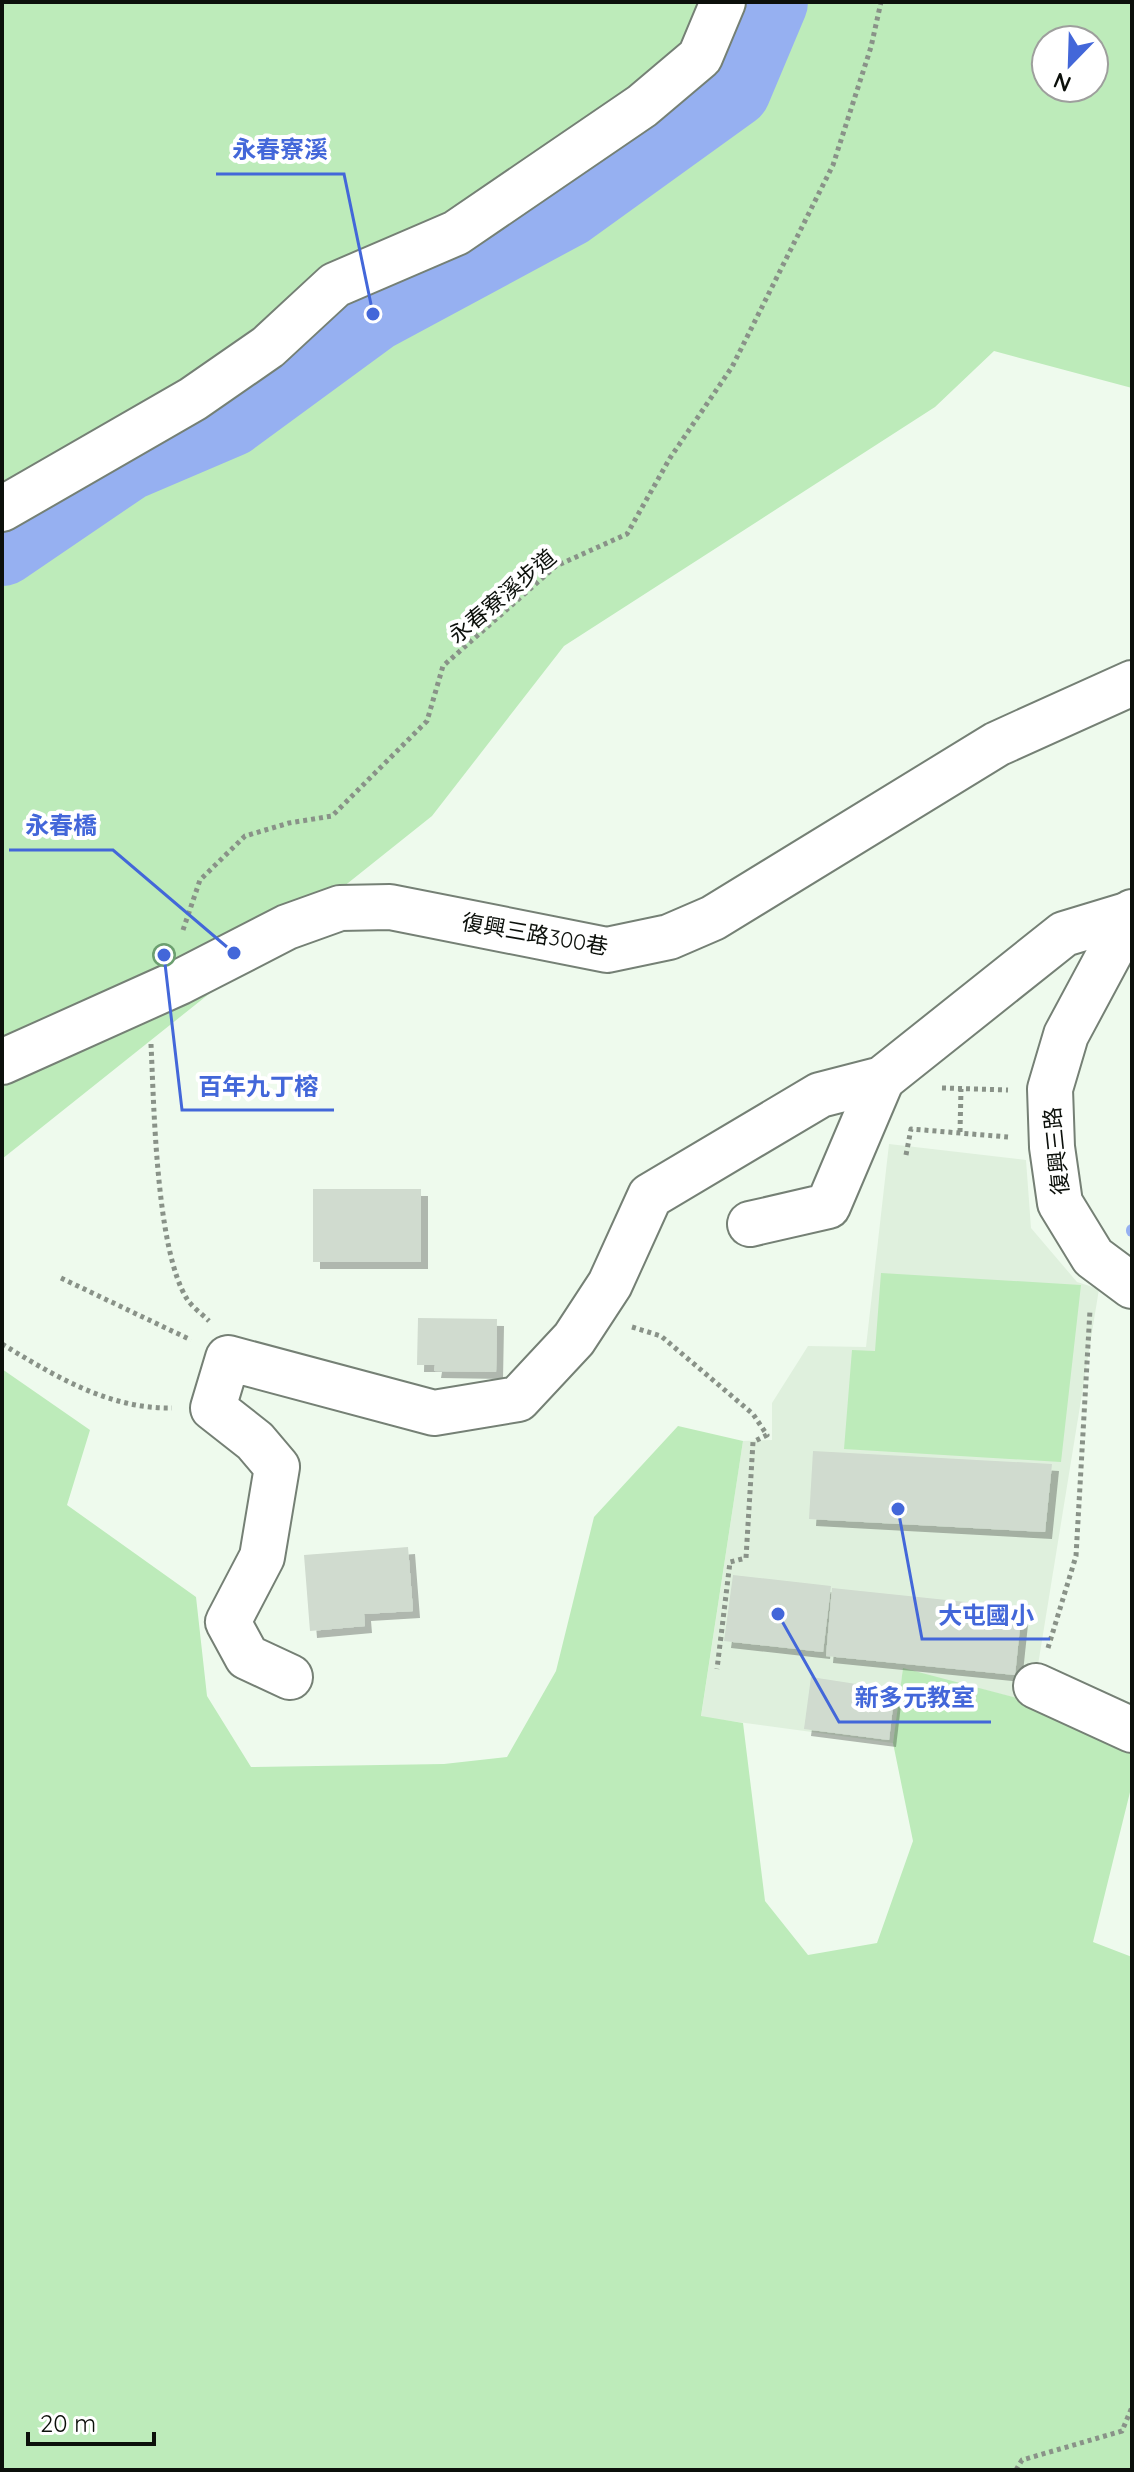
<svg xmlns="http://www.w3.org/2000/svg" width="1134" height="2472" viewBox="0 0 1134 2472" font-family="Quicksand,'Noto Sans TC',sans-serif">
<defs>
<filter id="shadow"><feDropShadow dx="7" dy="7" stdDeviation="0" flood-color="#0004"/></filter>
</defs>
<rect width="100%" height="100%" fill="#eefaed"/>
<!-- built -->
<polygon fill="#dff0dd" points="889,1144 1026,1160 1031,1228 1077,1282 1099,1289 1032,1702 903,1669 893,1743 701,1717 743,1441 772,1440 772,1403 808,1346 866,1347"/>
<!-- green -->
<g fill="#bdebba" fill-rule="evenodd">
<path d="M2 2H1132V388L994 351 935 407 564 646 432 816 2 1159ZM1046 40H1094V88H1046Z"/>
<polygon points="881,1273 1081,1285 1061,1462 844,1449 852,1350 875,1351"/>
<polygon points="2,1369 90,1430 67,1505 196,1597 207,1696 251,1767 444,1764 507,1757 556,1671 594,1517 678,1426 743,1441 701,1716 743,1723 765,1901 808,1955 877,1943 913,1841 893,1743 903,1668 1032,1702 1132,1742 1132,1784 1093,1942 1132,1957 1132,2470 2,2470"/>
</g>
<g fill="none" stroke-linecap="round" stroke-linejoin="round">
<!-- stream -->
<polyline stroke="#96b0f1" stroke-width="12" points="1132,1231 1132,1230"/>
<!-- river -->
<polyline stroke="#96b0f1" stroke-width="76" points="2,548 127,463 230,419 373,314 568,209 733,90 770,2"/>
</g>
<!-- building -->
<g fill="#d0dbcf" filter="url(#shadow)">
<rect x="313" y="1189" width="108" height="73"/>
<polygon points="418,1318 497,1319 496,1372 434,1371 435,1365 417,1365"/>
<polygon points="813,1451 1052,1464 1045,1532 809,1519"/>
<polygon points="408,1547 413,1611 364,1614 365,1626 310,1631 304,1555"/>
<polygon points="733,1575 831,1586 823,1652 724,1641"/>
<polygon points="832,1588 1022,1608 1015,1675 826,1656"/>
<polygon points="811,1677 895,1690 889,1740 804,1729"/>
</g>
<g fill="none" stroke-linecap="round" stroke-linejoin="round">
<!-- minor casing -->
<g stroke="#758075" stroke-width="48">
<g id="minor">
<polyline points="2,509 193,399 268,347 335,285 456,233 642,106 700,57 723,2"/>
<polyline points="1132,912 1066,1035 1050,1089 1052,1147 1060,1203 1093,1257 1132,1286"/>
<polyline points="2,1062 180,982 287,927 340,908 390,907 607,950 669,937 713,918 997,744 1132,683"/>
<polyline points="750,1224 828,1206 882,1079"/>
<polyline points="290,1677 247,1657 228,1622 262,1557 277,1467 255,1441 213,1408 228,1358 434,1413 518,1399 574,1339 610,1284 650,1196 820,1095 882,1079 1064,934 1130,914"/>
<polyline points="1036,1686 1132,1730"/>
</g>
</g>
<!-- path -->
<g stroke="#899288" stroke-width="5" stroke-dasharray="4 4" stroke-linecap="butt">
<polyline points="183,930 200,880 245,836 289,823 332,816 427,721 443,666 556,566 627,534 670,458 732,367 833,165 871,47 881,2"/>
<path d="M151 1044C154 1105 156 1249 187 1299 192 1307 202 1314 209 1321"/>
<polyline points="942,1088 1008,1090"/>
<polyline points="960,1132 961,1089"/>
<polyline points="906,1155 911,1129 1008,1137"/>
<polyline points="61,1278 191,1340"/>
<polyline points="632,1327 661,1336 753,1414 767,1435 753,1442 746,1558 730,1562 717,1669"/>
<path d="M2 1344C55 1376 108 1409 172 1408"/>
<polyline points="1048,1648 1076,1556 1090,1310"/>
<polyline points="1016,2470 1022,2460 1122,2431 1132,2407"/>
</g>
<!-- minor -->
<use href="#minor" stroke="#fff" stroke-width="44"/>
</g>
<!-- trees -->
<circle fill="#6c9f70" cx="164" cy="955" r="12"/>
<g text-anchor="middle" stroke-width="8" stroke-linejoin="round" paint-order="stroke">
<!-- street labels -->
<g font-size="22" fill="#0c100b" stroke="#fff">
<text transform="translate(502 596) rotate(-40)" y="8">永春寮溪步道</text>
<text transform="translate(535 934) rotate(10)" y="8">復興三路300巷</text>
<text transform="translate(1056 1151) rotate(-96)" y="8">復興三路</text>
</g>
</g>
<!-- callouts -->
<path fill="none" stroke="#4367d9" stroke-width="3" d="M373 314L344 174H216M234 953L113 850H9M164 955L182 1110H334M898 1509L922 1639H1050M778 1614L839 1722H991"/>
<g fill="#4367d9" stroke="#fff" stroke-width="3">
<circle cx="373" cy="314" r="8"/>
<circle cx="234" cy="953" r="8"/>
<circle cx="164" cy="955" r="8"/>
<circle cx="898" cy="1509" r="8"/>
<circle cx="778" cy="1614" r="8"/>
</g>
<g font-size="24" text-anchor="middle" font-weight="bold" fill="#4367d9" stroke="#fff" stroke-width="8" stroke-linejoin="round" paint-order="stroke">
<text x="280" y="158">永春寮溪</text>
<text x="61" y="834">永春橋</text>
<text x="258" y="1095">百年九丁榕</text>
<text x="986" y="1624">大屯國小</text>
<text x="915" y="1706">新多元教室</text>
</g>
<!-- border -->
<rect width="1134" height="2472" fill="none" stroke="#0c100b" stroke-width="8"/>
<!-- north arrow -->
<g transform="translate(1070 64) rotate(203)"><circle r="38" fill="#ffffff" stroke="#9e9f9d" stroke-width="2"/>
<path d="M0-6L14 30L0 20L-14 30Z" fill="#4367d9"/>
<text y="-12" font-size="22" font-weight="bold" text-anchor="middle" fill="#0c100b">N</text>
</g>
<!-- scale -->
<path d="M28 2432v12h126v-12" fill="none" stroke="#0c100b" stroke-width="4"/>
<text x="40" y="2432" font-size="24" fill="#0c100b" stroke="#ffffff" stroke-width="6" paint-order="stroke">20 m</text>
</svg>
